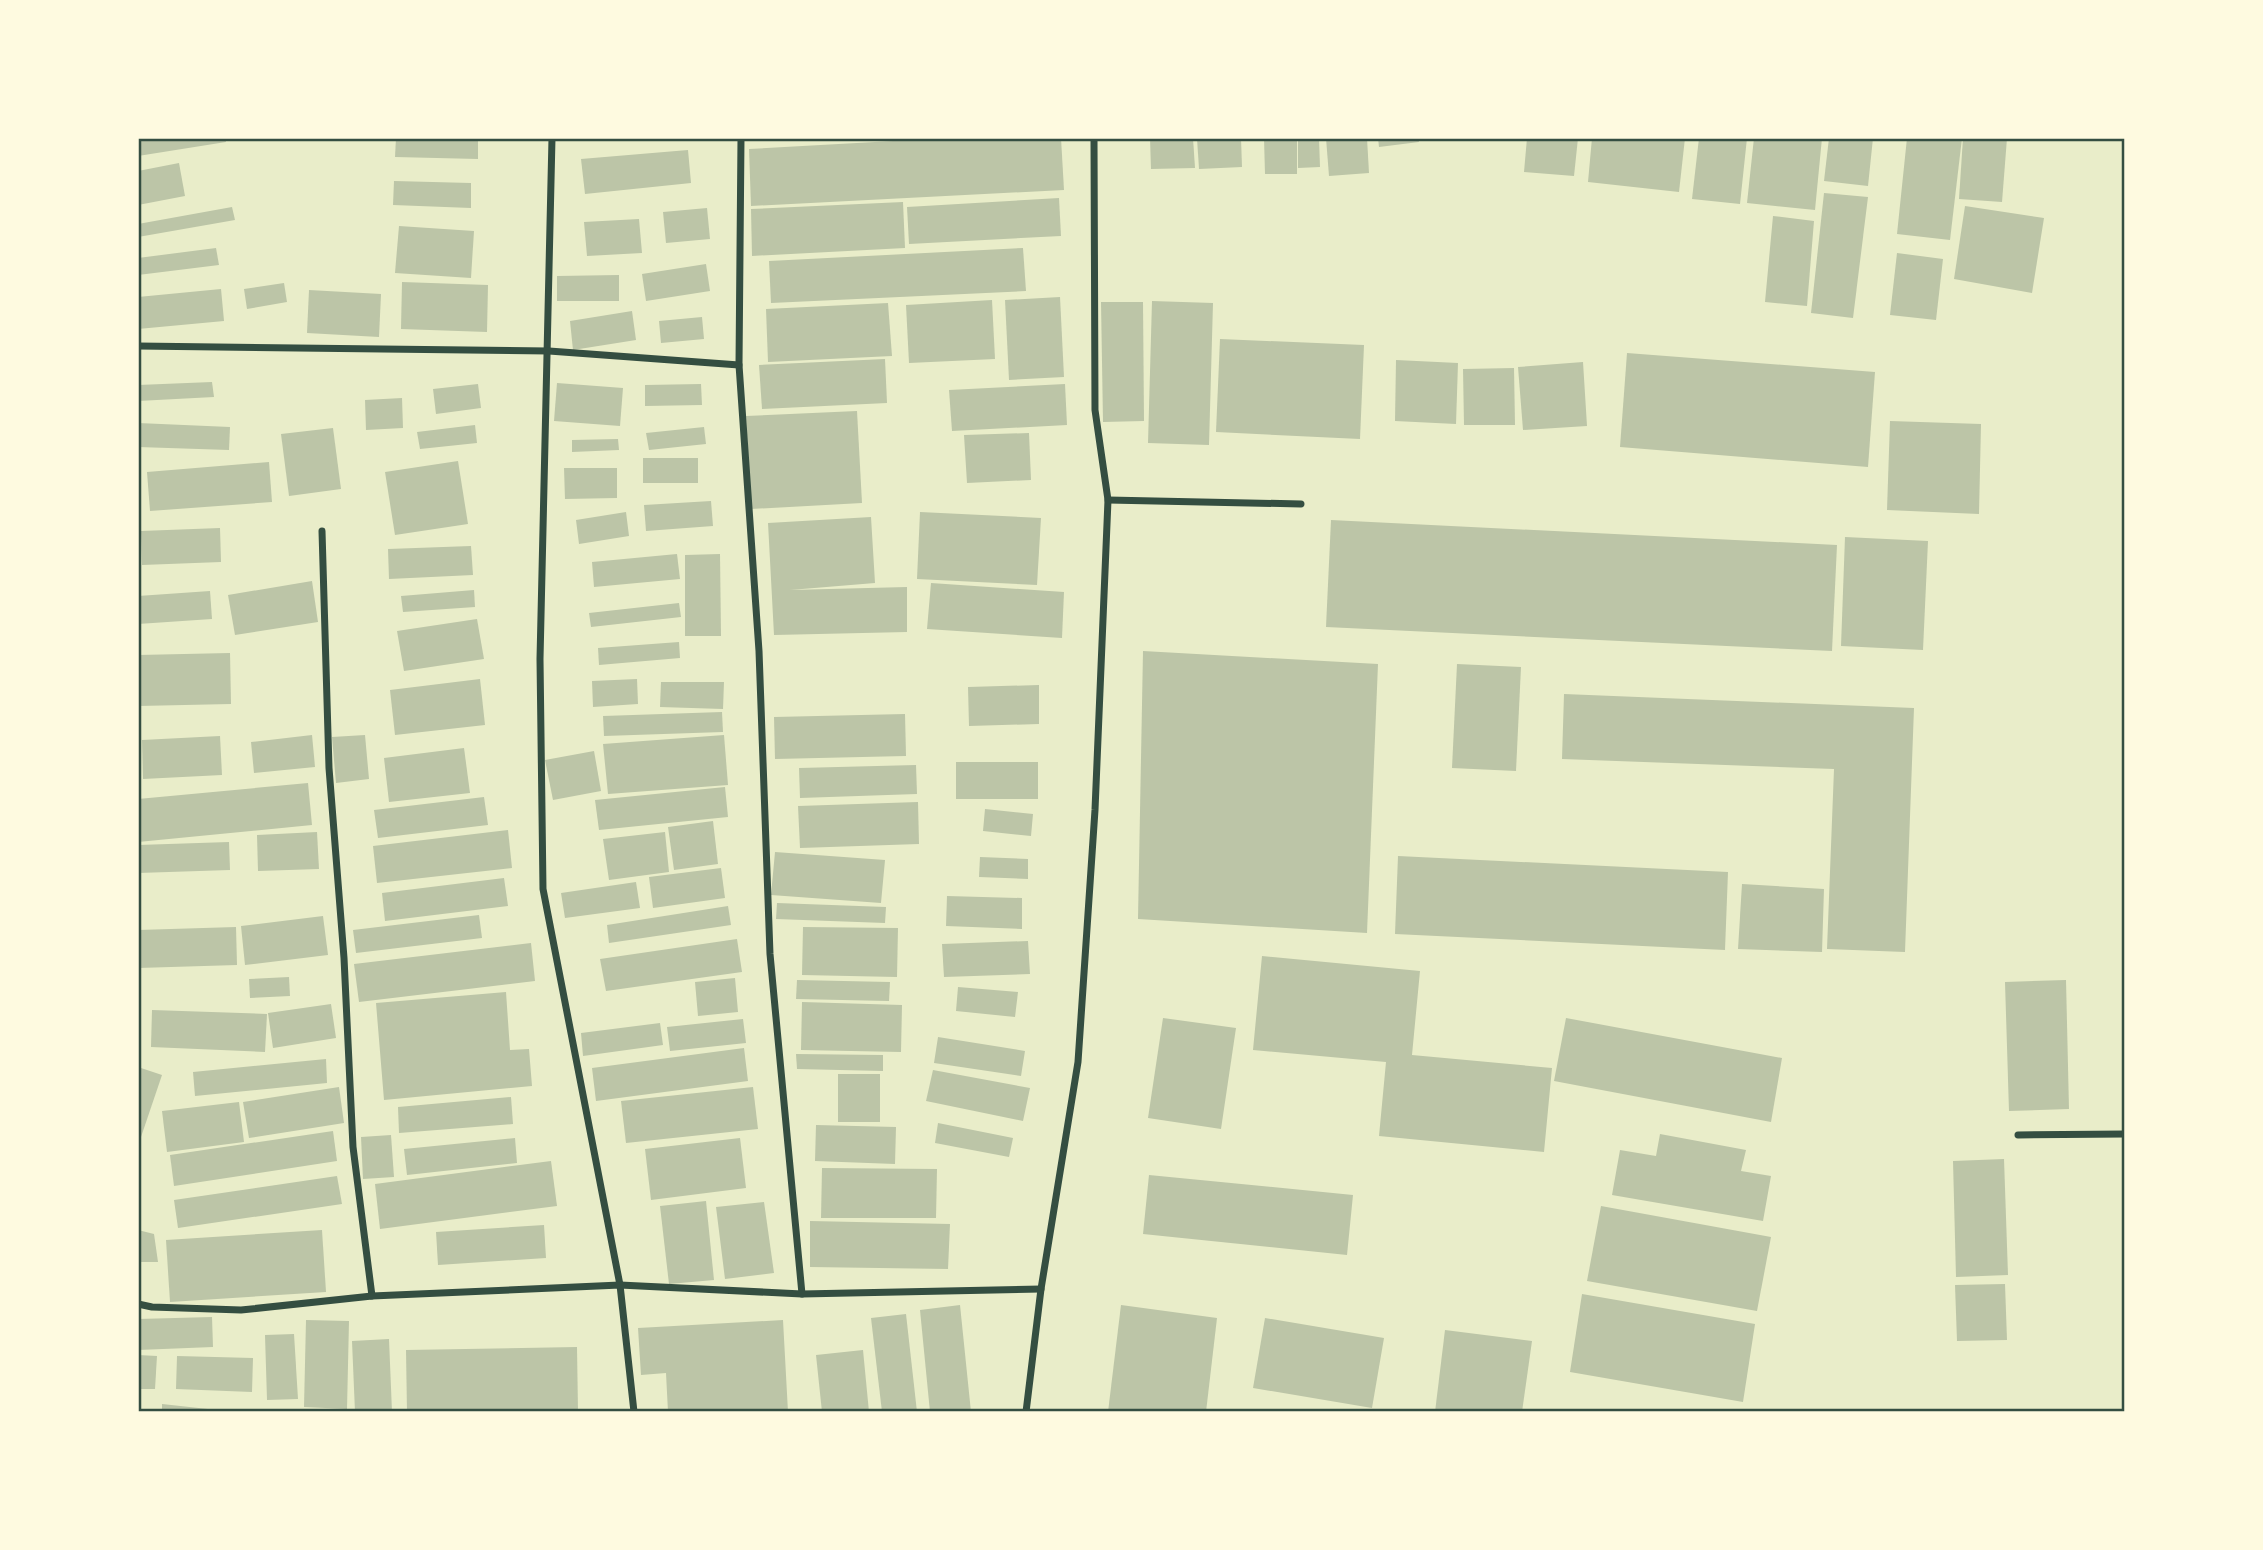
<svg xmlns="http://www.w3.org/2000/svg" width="2263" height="1550" viewBox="0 0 2263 1550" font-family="Poppins,sans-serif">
<rect width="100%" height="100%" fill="#e9edc9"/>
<!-- building -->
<g fill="#bcc5a7">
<polygon points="138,138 225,138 226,142 138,156"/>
<polygon points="396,138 478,138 478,159 395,157"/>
<polygon points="947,138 1061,138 1064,190 751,206 749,149"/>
<polygon points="1150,138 1193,138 1195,168 1151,169"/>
<polygon points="1197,138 1241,138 1242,167 1199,169"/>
<polygon points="1264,138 1297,138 1297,174 1265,174"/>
<polygon points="1298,138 1319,138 1320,167 1298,168"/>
<polygon points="1326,138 1367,138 1369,173 1329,176"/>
<polygon points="1378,138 1418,138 1419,142 1379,147"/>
<polygon points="1527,138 1578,138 1574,176 1524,172"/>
<polygon points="1592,138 1685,138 1679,192 1588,182"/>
<polygon points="1699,138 1747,138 1740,204 1692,199"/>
<polygon points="1754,138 1822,138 1815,210 1747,203"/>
<polygon points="1829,138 1873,138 1868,186 1824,181"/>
<polygon points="1907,138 1962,138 1950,240 1897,234"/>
<polygon points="1963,138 2007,138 2002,202 1959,199"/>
<polygon points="688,150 691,183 585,194 581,159"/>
<polygon points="179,163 185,196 138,205 138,171"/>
<polygon points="394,181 471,183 471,208 393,205"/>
<polygon points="1824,193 1868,197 1853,318 1811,313"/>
<polygon points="1059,198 1061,236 909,244 907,207"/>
<polygon points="903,202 905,248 752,256 751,209"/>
<polygon points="1965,206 2044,218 2032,293 1954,279"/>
<polygon points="232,207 235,220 138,237 138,224"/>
<polygon points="707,208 710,239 666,243 663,212"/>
<polygon points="1773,216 1814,221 1807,306 1765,302"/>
<polygon points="639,219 642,253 587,256 584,222"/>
<polygon points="399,226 474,231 471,278 395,273"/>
<polygon points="216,248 219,265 138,275 138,258"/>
<polygon points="1023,248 1026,291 771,303 769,261"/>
<polygon points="1897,253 1943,259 1936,320 1890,315"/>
<polygon points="706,264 710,291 646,301 642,274"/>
<polygon points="619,275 619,301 557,301 557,276"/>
<polygon points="402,282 488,285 487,332 401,329"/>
<polygon points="284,283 287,302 247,309 244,289"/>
<polygon points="221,289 224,321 138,329 138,297"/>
<polygon points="309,290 381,294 379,337 307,333"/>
<polygon points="1060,297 1064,377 1009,380 1005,300"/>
<polygon points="992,300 995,359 909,363 906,305"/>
<polygon points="1152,301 1213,303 1209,445 1148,443"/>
<polygon points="1101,302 1143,302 1144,421 1103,422"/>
<polygon points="888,303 892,356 768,362 766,309"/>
<polygon points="632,311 636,340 573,350 570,321"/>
<polygon points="702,317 704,339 661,343 659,321"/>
<polygon points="1220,339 1364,345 1360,439 1216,432"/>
<polygon points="1627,353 1875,372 1868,467 1620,447"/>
<polygon points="885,359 887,403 762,409 759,365"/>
<polygon points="1396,360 1458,363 1456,424 1395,421"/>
<polygon points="1583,362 1587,426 1523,430 1518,367"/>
<polygon points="1514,368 1515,425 1464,425 1463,369"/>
<polygon points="212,382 214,397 138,401 138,385"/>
<polygon points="557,383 623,388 620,426 554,421"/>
<polygon points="478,384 481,408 436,414 433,389"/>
<polygon points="701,384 702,405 645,406 645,385"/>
<polygon points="1065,384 1067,425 952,431 949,390"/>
<polygon points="402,398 403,428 366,430 365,400"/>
<polygon points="857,411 862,503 751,509 746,416"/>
<polygon points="1890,421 1981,424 1979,514 1887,510"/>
<polygon points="138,423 230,427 229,450 138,447"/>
<polygon points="475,425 477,443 420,449 417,432"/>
<polygon points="704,427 706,444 649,450 646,433"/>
<polygon points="333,428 341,489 289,496 281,434"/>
<polygon points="1029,433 1031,480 967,483 964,435"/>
<polygon points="618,439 619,450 572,452 572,440"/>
<rect x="643" y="458" width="55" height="25"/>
<polygon points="458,461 468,524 395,535 385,472"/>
<polygon points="269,462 272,502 150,511 147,472"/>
<polygon points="564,468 617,468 617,498 565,499"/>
<polygon points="711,501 713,526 646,531 644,505"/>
<polygon points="626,512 629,536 579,544 576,520"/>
<polygon points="920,512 1041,518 1037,585 917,579"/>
<polygon points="871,517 875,583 790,590 907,587 907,632 774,635 768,523"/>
<polygon points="1331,520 1837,545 1832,651 1326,627"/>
<polygon points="220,528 221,562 142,565 141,531"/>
<polygon points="1845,537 1928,541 1923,650 1841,646"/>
<polygon points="471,546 473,575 389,579 388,549"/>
<polygon points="677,554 680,579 594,587 592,562"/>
<polygon points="720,554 721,636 685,636 685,555"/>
<polygon points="312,581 318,622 235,635 228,595"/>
<polygon points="931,583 1064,592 1062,638 927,629"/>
<polygon points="474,590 475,607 403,612 401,596"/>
<polygon points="210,591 212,619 138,624 138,596"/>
<polygon points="679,603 681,617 591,627 589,613"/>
<polygon points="477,619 484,659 404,671 397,631"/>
<polygon points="679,642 680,658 599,665 598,648"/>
<polygon points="1143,651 1378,664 1367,933 1138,919"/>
<polygon points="230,653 231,704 138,706 138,655"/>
<polygon points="1457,664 1521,667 1516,771 1452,768"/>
<polygon points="480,679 485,725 395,735 390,690"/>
<polygon points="637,679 638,704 593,707 592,681"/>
<polygon points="661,682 724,682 723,709 660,707"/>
<polygon points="1039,685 1039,724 969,726 968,687"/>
<polygon points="1564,694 1914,708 1905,952 1827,949 1834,769 1562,759"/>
<polygon points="722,712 723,732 604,736 603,716"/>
<polygon points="905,714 906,756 775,759 774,717"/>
<polygon points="312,735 315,767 254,773 251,742"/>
<polygon points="365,735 369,779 336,783 332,737"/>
<polygon points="724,735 728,785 608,794 603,744"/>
<polygon points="220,736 222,775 143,779 142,740"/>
<polygon points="464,748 470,793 389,802 384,758"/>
<polygon points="594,751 601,791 553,800 545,760"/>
<rect x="956" y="762" width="82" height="37"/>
<polygon points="916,765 917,794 800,798 799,768"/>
<polygon points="308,783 312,825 138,842 138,799"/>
<polygon points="725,787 728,817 599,830 595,800"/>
<polygon points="484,797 488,825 378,838 374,810"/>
<polygon points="918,802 919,844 800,848 798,806"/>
<polygon points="985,809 1033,814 1031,836 983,831"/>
<polygon points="713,821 718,864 674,870 668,827"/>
<polygon points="508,830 512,868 377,883 373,846"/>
<polygon points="317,832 319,869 258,871 257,835"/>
<polygon points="665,832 669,872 609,880 603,839"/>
<polygon points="229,842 230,870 138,873 138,845"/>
<polygon points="775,852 885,860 881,903 771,895"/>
<polygon points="1398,856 1728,872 1725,950 1395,934"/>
<polygon points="980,857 1028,859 1028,879 979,877"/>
<polygon points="721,868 725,898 653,908 649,877"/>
<polygon points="504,878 508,906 385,921 382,893"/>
<polygon points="636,882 640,908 565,918 561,893"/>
<polygon points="1742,884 1824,889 1822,952 1738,949"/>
<polygon points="947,896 1022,898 1022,929 946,926"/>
<polygon points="777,903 886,907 885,923 776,919"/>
<polygon points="728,906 731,925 609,943 607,925"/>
<polygon points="479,915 482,938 356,953 353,930"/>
<polygon points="323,916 328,955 245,965 241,926"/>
<polygon points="236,927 237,965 138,968 138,930"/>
<polygon points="803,927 898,928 897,977 802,975"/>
<polygon points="737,939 742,972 606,991 600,959"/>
<polygon points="1028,941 1030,974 944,977 942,944"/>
<polygon points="531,943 535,981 359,1002 354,964"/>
<polygon points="1262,956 1420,971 1412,1055 1552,1068 1544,1152 1379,1136 1386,1062 1253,1050"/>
<polygon points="289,977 290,996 250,998 249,979"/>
<polygon points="735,978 738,1012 698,1016 695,982"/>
<polygon points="797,980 890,982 889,1001 796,999"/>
<polygon points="2066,980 2069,1109 2009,1111 2005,982"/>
<polygon points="958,987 1018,992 1015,1017 956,1011"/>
<polygon points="506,992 510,1050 529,1049 532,1086 384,1100 376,1003"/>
<polygon points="802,1002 902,1005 901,1052 801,1050"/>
<polygon points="331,1004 336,1038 273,1048 268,1013"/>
<polygon points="152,1010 267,1014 265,1052 151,1047"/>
<polygon points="1163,1018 1236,1028 1221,1129 1148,1118"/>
<polygon points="1566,1018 1782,1058 1771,1122 1554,1081"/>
<polygon points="743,1019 746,1043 670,1051 667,1027"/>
<polygon points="660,1023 663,1045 583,1056 581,1033"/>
<polygon points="938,1037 1025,1051 1021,1076 934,1063"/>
<polygon points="744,1048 748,1081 596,1101 592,1068"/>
<polygon points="796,1054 883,1055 883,1071 797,1069"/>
<polygon points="326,1059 327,1083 195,1096 193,1072"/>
<polygon points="138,1067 162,1075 141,1137 138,1136"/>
<polygon points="933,1070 1030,1088 1023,1121 926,1101"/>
<rect x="838" y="1074" width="42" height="48"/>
<polygon points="339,1087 344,1123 249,1138 243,1102"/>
<polygon points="753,1087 758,1129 626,1143 621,1101"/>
<polygon points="511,1097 513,1124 399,1133 398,1107"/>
<polygon points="239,1102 244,1142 167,1152 162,1111"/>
<polygon points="938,1123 1013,1138 1009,1157 935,1143"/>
<polygon points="816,1125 896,1127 895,1164 815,1161"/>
<polygon points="333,1131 337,1161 174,1186 170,1155"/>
<polygon points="1660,1134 1746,1150 1741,1171 1771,1176 1763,1221 1612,1195 1620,1150 1656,1156"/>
<polygon points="391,1135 394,1177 363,1179 361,1137"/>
<polygon points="515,1138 517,1163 407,1175 404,1149"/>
<polygon points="740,1138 746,1188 651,1200 645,1149"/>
<polygon points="2004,1159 2008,1275 1956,1277 1953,1161"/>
<polygon points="551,1161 557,1206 380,1229 375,1184"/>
<polygon points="822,1168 937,1169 936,1218 821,1218"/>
<polygon points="1149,1175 1353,1195 1347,1255 1143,1234"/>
<polygon points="337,1176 342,1204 178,1228 174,1200"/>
<polygon points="706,1201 714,1280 669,1284 660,1206"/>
<polygon points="764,1202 774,1273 725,1279 716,1207"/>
<polygon points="1601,1206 1771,1237 1757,1311 1587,1281"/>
<polygon points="810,1221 950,1224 948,1269 810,1267"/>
<polygon points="544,1225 546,1258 438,1265 436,1232"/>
<polygon points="138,1230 154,1234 158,1262 138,1262"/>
<polygon points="322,1230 326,1292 170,1302 166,1240"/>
<polygon points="2005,1284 2007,1340 1957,1341 1955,1285"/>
<polygon points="1582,1294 1755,1324 1743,1402 1570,1372"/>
<polygon points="960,1305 971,1412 930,1412 920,1310"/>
<polygon points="1121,1305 1217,1318 1206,1412 1108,1412"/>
<polygon points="906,1314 917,1412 882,1412 871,1318"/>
<polygon points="212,1317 213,1347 138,1350 138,1319"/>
<polygon points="1265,1318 1384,1338 1372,1408 1253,1388"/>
<polygon points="306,1320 349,1321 347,1409 304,1407"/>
<polygon points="783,1320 788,1412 668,1412 666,1373 641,1375 638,1328"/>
<polygon points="1445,1330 1532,1341 1522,1412 1435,1412"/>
<polygon points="294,1334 298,1399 267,1400 265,1335"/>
<polygon points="389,1339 392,1412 355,1412 352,1341"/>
<polygon points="577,1347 578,1412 407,1412 406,1350"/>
<polygon points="863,1350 869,1412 822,1412 816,1355"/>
<polygon points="138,1355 157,1356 155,1389 138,1389"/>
<polygon points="177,1356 253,1358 252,1392 176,1389"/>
<polygon points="162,1404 217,1410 217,1412 162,1412"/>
</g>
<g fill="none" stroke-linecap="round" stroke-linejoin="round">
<!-- minor -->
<g stroke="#344e41" stroke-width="7">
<polyline points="552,138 540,659 543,889 620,1285 634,1412"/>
<polyline points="741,138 739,365 759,651 770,954 802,1294"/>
<polyline points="138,346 549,351 739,365"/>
<polyline points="1108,500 1301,504"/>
<polyline points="322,531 329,768 344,958 353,1147 372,1296"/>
<polyline points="2018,1135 2125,1134"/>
<polyline points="138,1304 152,1307 241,1310 372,1296 620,1285 802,1294 1041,1289"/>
<polyline points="1026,1412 1041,1289 1078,1062 1095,810 1108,500 1095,410 1094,138"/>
</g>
</g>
<!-- border -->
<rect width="2263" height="1550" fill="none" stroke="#fefae0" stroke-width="280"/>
<rect x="140" y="140" width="1983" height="1270" fill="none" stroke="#344e41" stroke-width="2.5"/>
</svg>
